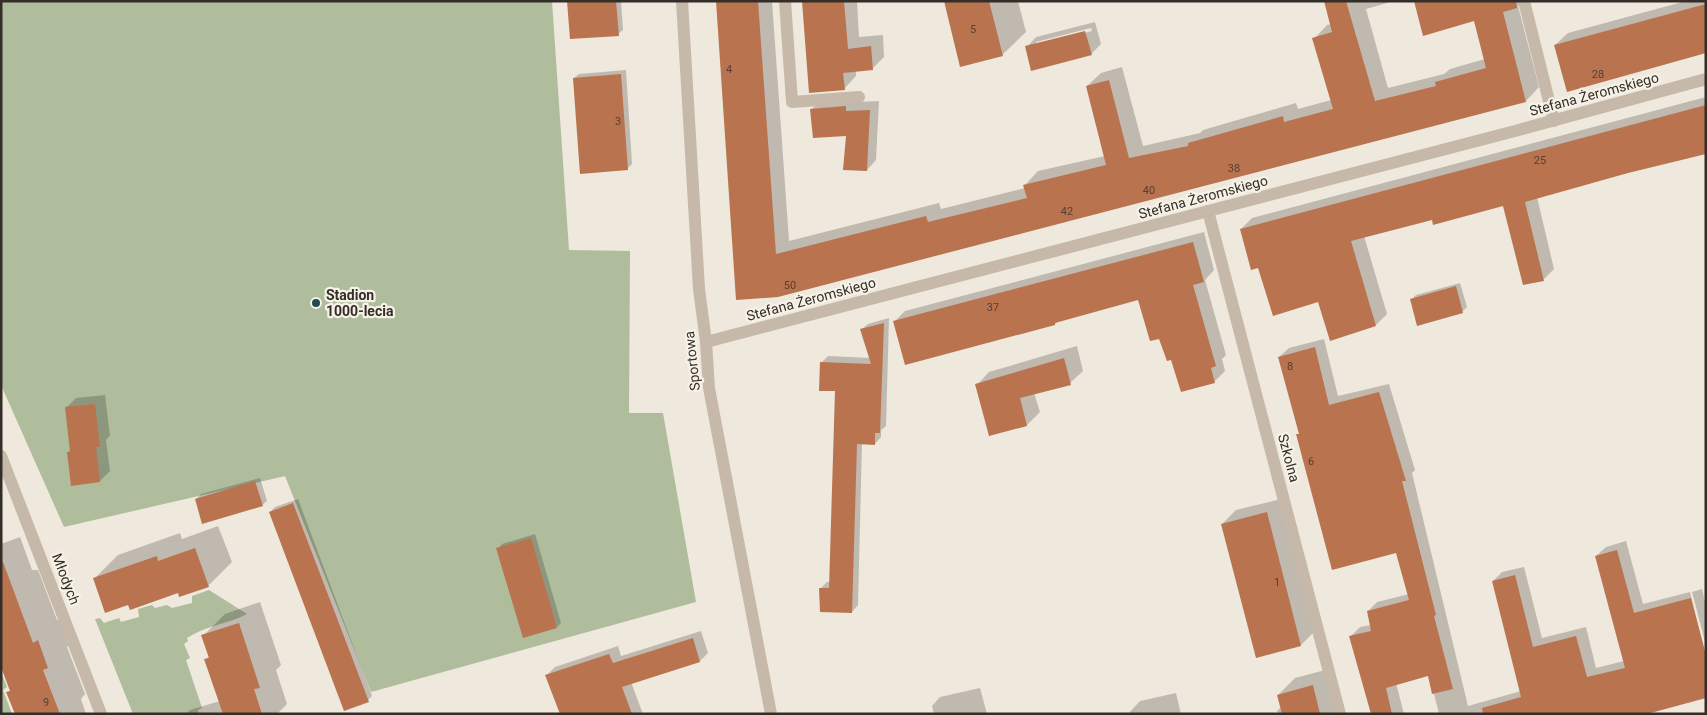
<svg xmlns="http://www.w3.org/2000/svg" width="1707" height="715" viewBox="0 0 1707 715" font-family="Roboto,sans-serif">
<rect width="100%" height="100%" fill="#efe8dc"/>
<!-- green -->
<g fill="#afbd9d">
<polygon points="1,1 552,1 569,250 630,251 629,413 663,413 696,602 371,692 285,476 64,527 1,385"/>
<path d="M209 590 247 614C228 624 205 626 187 638L188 641 184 644 190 658 186 660 202 708 198 710 199 714H133L95 619 100 618 104 623 119 618 121 622 139 617 138 609 152 605 155 608 167 605 172 608 192 603V596Z"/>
<polygon points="1,672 7,687 3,690 12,714 1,714"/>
</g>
<!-- shadow -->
<g fill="#0003" fill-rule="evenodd">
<polygon points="569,1 621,1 623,30 618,34"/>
<polygon points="717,1 772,1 789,241 939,203 941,209 1025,188 1025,185 1038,171 1105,156 1087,86 1101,73 1122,67 1143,146 1200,133 1203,130 1296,103 1298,109 1331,100 1314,39 1327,25 1331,24 1326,1 1394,1 1366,9 1388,88 1444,74 1450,69 1485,59 1474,19 1436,1 1522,1 1518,6 1539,87 1526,101 778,295"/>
<polygon points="803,1 857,1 859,37 883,35 884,57 872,69 856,71 856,76 844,89"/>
<polygon points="945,1 1018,1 1026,32 1002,55"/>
<polygon points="1686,1 1706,1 1706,52 1555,45 1568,33"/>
<path d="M1095 22 1101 44 1091 54 1027 47 1036 37ZM1091 28 1092 31 1036 45V42Z"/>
<polygon points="626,70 632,164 627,169 574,78 579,74"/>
<polygon points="1706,97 1706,153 1676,159 1537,197 1554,269 1543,280 1504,205 1433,218 1364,236 1387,314 1376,325 1319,300 1259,267 1241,229 1252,218"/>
<polygon points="821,100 856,102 879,101 876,160 867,170 847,134 812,109"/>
<polygon points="1204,232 1214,270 1205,280 1226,355 1222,359 1225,371 1214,382 1172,358 1139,299 1059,320 1055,324 895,321 905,311"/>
<polygon points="1460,283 1467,307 1463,311 1418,324 1411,300 1416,295"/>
<polygon points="889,318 886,426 881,430 881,437 875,444 862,443 858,605 852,612 821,588 827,582 830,582 836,390 821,363 828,356 871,358 861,330 868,324"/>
<polygon points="1324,339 1338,396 1389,384 1415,470 1412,473 1468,706 1521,691 1493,581 1502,572 1524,567 1542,638 1586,627 1596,668 1624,661 1596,556 1606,547 1626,541 1643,604 1690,592 1706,657 1642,714 1439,714 1429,674 1396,683 1404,714 1373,714 1350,637 1360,627 1371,625 1368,611 1377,602 1409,594 1397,552 1297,435 1300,433 1279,357 1289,348"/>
<polygon points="1077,346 1083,371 1070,383 1034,393 1040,412 1027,425 990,434 977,385 989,372"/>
<polygon points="105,395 110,436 106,440 110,471 100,481 68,452 71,450 66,408 76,398"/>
<polygon points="260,478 267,501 262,505 196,499 201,494"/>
<polygon points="298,499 372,696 368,700 270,512 275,507"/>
<polygon points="1281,499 1315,631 1301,645 1257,656 1222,524 1236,510"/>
<polygon points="218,526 232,562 208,586 179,591 94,579 118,555 180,533 182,539"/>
<polygon points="535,534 561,623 557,627 498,549 502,544"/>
<polygon points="20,537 32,570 38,570 57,620 62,618 71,643 67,647 85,694 81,699 86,714 16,714 8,693 11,690 1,665 1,544"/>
<polygon points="1702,589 1706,606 1706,646 1692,592"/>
<polygon points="260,602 281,665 276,670 287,704 277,714 186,714 190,710 220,701 206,659 210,656 203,636 225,614"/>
<polygon points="701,631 708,653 700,661 631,682 643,714 561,714 547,675 555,667 618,646 621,656"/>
<polygon points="1329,669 1341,714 1278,714 1277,711 1281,707 1278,695 1295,678"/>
<polygon points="980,688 987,714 934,714 932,706 940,697"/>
<polygon points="1176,693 1181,714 1128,714 1140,701"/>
</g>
<!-- building -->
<g fill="#ba734f">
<polygon points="567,1 616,1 619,36 570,39"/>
<polygon points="716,1 758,1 776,254 926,216 928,222 1027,198 1023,185 1106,165 1086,86 1109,80 1129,158 1188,146 1188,143 1283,116 1284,122 1333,109 1312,38 1332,32 1324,1 1346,1 1375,101 1436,86 1435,82 1486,68 1474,21 1423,36 1414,1 1516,1 1517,8 1503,12 1526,102 778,297 736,300"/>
<polygon points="802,1 844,1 848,49 871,46 873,70 843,73 845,90 809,93"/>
<polygon points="944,1 989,1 1003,56 960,67"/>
<polygon points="1706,4 1706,53 1567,92 1554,45"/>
<polygon points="1085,31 1092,55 1031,71 1025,46"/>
<polygon points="621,74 628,170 580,174 573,78"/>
<polygon points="1706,105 1706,154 1628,173 1525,202 1544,281 1523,285 1503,206 1433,225 1432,220 1351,241 1376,326 1330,341 1318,302 1273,316 1258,268 1251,270 1240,229"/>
<polygon points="846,106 846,111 870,110 867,171 843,170 846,136 813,138 810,109"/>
<polygon points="1193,242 1204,282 1193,285 1216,366 1211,368 1215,383 1181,392 1171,360 1167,361 1159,339 1150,341 1138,300 1055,323 1055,325 905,365 893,321"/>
<polygon points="1456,286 1463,313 1417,326 1410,299"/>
<polygon points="884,323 880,433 875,433 875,445 857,444 852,613 820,612 819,588 829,588 835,391 819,391 820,362 871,364 860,329"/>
<polygon points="1315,347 1329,405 1379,392 1406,481 1402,481 1436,615 1434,616 1453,689 1432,694 1428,676 1386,688 1392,714 1371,714 1349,636 1371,631 1367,611 1409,600 1396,553 1332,570 1296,434 1299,434 1278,357"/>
<polygon points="1064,358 1071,385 1020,398 1027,426 989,436 975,384"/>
<polygon points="95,404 100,447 96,447 100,482 71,486 67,452 70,452 65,407"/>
<polygon points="255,481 263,506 202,524 195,499"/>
<polygon points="293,503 369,702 344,711 269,512"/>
<polygon points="1267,512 1301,646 1256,658 1221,524"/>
<polygon points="531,538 557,628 523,638 496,548"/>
<polygon points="195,548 209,587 179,597 178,593 130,610 128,605 105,613 93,578 157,556 158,561"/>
<polygon points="1617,550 1634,613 1691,598 1706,655 1706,698 1647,714 1483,714 1482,708 1521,697 1492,581 1515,575 1533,647 1576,636 1587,677 1625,668 1595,556"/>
<polygon points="1,562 3,562 33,643 38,640 48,668 43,670 60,714 15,714 6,692 10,691 1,667"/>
<polygon points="239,623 260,688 254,689 262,714 223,714 204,659 209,658 201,635"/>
<polygon points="693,638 700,662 622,687 632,714 560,714 545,675 609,654 613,663"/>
<polygon points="1313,685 1320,714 1282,714 1277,695"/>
</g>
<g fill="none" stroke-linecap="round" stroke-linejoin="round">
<!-- minor -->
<g stroke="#c6b9a9" stroke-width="12">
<polyline points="682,1 699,289 706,342 709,388 771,714"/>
<polyline points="785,1 792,102 859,97"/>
<polyline points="1524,1 1554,121"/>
<polyline points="1208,211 1340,714"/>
<polyline points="706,342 1515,131 1706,79"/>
<polyline points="1,456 101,714"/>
</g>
</g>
<!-- markers -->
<circle fill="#224a52" stroke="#f7f2e8" stroke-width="2" cx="316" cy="303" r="5"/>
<g text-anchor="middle" stroke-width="4.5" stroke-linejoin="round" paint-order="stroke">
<!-- number labels -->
<g font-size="11" fill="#563e32">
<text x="973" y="33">5</text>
<text x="729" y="73">4</text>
<text x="1598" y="78">28</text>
<text x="618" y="125">3</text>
<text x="1540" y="164">25</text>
<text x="1234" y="172">38</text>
<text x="1149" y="194">40</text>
<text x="1067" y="215">42</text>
<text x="790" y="289">50</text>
<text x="993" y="311">37</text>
<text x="1290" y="370">8</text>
<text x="1311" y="465">6</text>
<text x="1277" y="586">1</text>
<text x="46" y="706">9</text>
</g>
<!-- street labels -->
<g font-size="14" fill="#342d28" stroke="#f7f2e8">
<text transform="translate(1594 94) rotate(-15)" y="5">Stefana Żeromskiego</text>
<text transform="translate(1203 197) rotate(-15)" y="5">Stefana Żeromskiego</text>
<text transform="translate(811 299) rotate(-15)" y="5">Stefana Żeromskiego</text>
<text transform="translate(692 361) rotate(-96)" y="5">Sportowa</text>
<text transform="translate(1289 458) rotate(75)" y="5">Szkolna</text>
<text transform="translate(66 579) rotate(69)" y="5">Młodych</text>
</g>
<!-- poi labels -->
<g font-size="14" font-weight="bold" fill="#342d28" stroke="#f7f2e8" text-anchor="start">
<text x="326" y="300">Stadion<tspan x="326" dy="16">1000-lecia</tspan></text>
</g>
</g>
<!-- border -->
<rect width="1707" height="715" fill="none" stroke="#342d28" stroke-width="5"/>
</svg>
